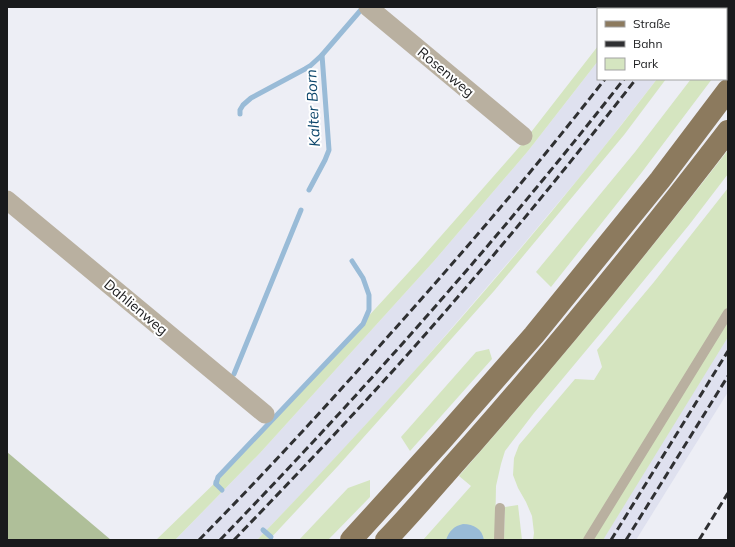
<svg xmlns="http://www.w3.org/2000/svg" width="735" height="547" viewBox="0 0 735 547" font-family="Mulish,sans-serif">
<rect width="100%" height="100%" fill="#edeef5"/>
<!-- built -->
<g fill="#dfe1ef">
<polygon points="598,61 598,79 657,79 589,166 512,258 413,373 315,480 257,540 175,540 260,453 434,261 528,151"/>
<polygon points="728,303 728,392 636,540 582,540"/>
</g>
<!-- green -->
<g fill="#d5e5c0">
<polygon points="598,46 598,61 528,151 434,261 260,453 175,540 156,540 220,478 419,261 521,145"/>
<path d="M657 79H666L624 135 494 291 338 466 269 540H257C398 394 533 241 657 79Z"/>
<polygon points="691,79 712,79 642,172 551,287 536,272 635,152"/>
<path d="M728 150V174L689 225 604 329 534 413 505 451 501 464 496 486 495 540H423L471 486 459 476C523 403 585 330 645 255 673 220 701 185 728 150Z"/>
<polygon points="728,188 728,308 585,540 533,540 534,533 532,516 526,502 518,488 513,475 514,458 519,445 575,379 594,380 602,367 597,350 654,282"/>
<polygon points="728,321 728,337 603,540 592,540"/>
<polygon points="489,349 492,359 410,451 401,437 476,352"/>
<polygon points="370,480 370,497 328,540 299,540 348,488"/>
<polygon points="518,505 522,540 504,540 505,507"/>
</g>
<!-- forest -->
<polygon fill="#afbf99" points="7,452 111,540 7,540"/>
<!-- water -->
<path fill="#99bbd7" d="M463 524C474 524 482 529 484 540H446C449 531 454 526 463 524Z"/>
<g fill="none" stroke-linecap="round" stroke-linejoin="round">
<!-- stream -->
<g stroke="#99bbd7" stroke-width="5">
<polyline points="240,114 240,110 243,105 251,98 305,69 310,66 322,55"/>
<polyline points="309,190 325,160 329,150 322,55 360,11"/>
<polyline points="234,374 301,210"/>
<polyline points="216,482 216,484 222,490"/>
<polyline points="216,484 218,477 363,324 369,310 369,295 363,278 352,261"/>
<polyline points="263,530 271,537"/>
</g>
<!-- service -->
<g stroke="#b9b0a0" stroke-width="10">
<polyline points="499,540 500,508"/>
<polyline points="588,540 728,313"/>
</g>
<!-- minor -->
<g stroke="#b9b0a0" stroke-width="19">
<polyline points="368,7 523,136"/>
<polyline points="7,200 265,414"/>
</g>
<!-- primary -->
<g stroke="#8c7a5e" stroke-width="22">
<polyline points="351,540 441,441 534,335 660,180 728,90"/>
<path d="M386 540C415 510 442 477 471 445 560 344 646 238 728 131"/>
</g>
<!-- rail -->
<g stroke="#2f3032" stroke-width="3" stroke-dasharray="8 4" stroke-linecap="butt">
<polyline points="659,9 661,7"/>
<polyline points="678,9 679,7"/>
<polyline points="690,9 692,7"/>
<path d="M199 540C262 476 324 409 384 341 460 256 535 169 605 79"/>
<path d="M220 540C362 393 498 240 624 79"/>
<path d="M234 540C303 468 372 396 437 321 506 242 572 161 636 79"/>
<polyline points="611,540 728,351"/>
<polyline points="626,540 728,376"/>
<polyline points="699,540 728,493"/>
</g>
</g>
<g text-anchor="middle" stroke-width="4" stroke-linejoin="round" paint-order="stroke">
<!-- street labels -->
<g font-size="14" fill="#191a1c" stroke="#fff">
<text transform="translate(446 72) rotate(40)" y="5">Rosenweg</text>
<text transform="translate(136 307) rotate(40)" y="5">Dahlienweg</text>
</g>
<!-- water labels -->
<g font-size="15" font-style="italic" fill="#0c466b" stroke="#fff">
<text transform="translate(313 108) rotate(-93)" y="5">Kalter Born</text>
</g>
</g>
<!-- border -->
<rect width="735" height="547" fill="none" stroke="#191a1c" stroke-width="16"/>
<!-- legend -->
<rect x="597" y="8" width="130" height="72" fill="#ffffff" stroke="#a3a3a4"/>
<rect x="605" y="21" width="20" height="6" fill="#8c7a5e" stroke="#a3a3a4"/>
<text x="633" y="28" font-size="12" fill="#191a1c">Straße</text>
<rect x="605" y="41" width="20" height="6" fill="#2f3032" stroke="#a3a3a4"/>
<text x="633" y="48" font-size="12" fill="#191a1c">Bahn</text>
<rect x="605" y="58" width="20" height="12" fill="#d5e5c0" stroke="#a3a3a4"/>
<text x="633" y="68" font-size="12" fill="#191a1c">Park</text>
</svg>
